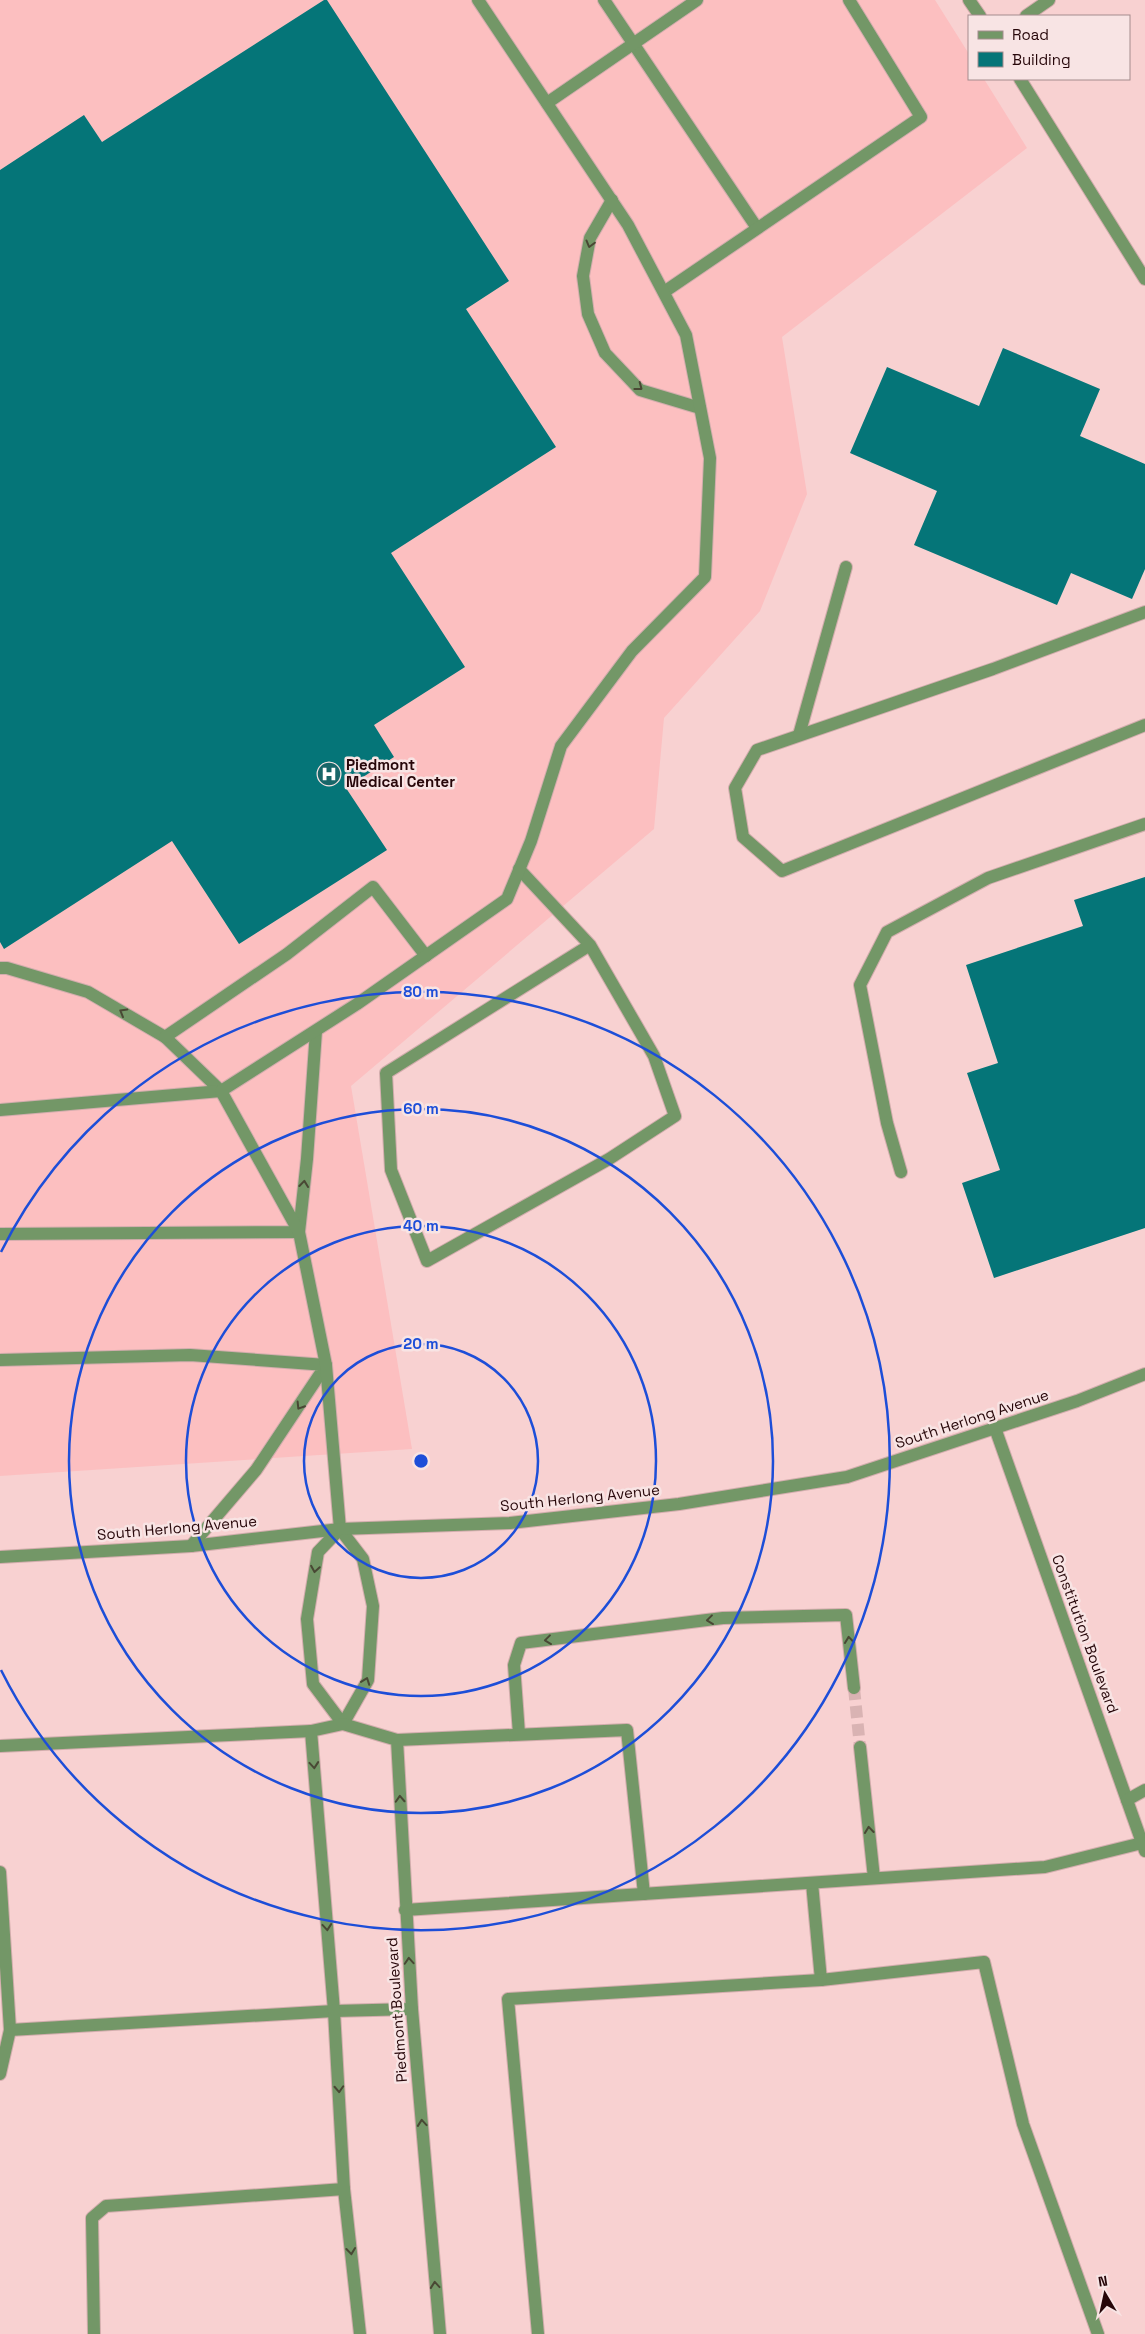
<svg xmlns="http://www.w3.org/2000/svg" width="1145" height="2334" viewBox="0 0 1145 2334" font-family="'Space Grotesk',sans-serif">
<rect width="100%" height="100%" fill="#f8d1d1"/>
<!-- built -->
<polygon fill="#fcbfc0" points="0,0 935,0 969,54 969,79 984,79 1027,148 782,337 807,494 760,611 664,718 654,829 351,1086 412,1449 0,1476"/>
<!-- building -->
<g fill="#057578">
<polygon points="324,0 327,0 509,281 466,309 556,447 391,553 465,667 374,725 394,757 346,788 387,850 239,944 172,841 4,949 0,942 0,170 84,115 102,142"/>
<polygon points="1003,348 1100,389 1080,436 1145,464 1145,569 1132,599 1071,573 1057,605 914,545 937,491 850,453 887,367 979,406"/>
<polygon points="1145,877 1145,1228 994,1278 962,1183 1000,1170 967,1073 998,1063 966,965 1083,926 1074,900"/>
</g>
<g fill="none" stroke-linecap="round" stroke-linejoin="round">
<!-- minor-tunnel -->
<polyline stroke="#d9b3b3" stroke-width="12" stroke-dasharray="12 6" stroke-linecap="butt" points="854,1688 860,1747"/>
<!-- minor casing -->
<g stroke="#d2adad" stroke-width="14">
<g id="minor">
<polyline points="604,0 757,228"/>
<polyline points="969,0 980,16"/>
<polyline points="1026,16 1049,0"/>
<polyline points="1020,79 1145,279"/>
<polyline points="547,103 697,0"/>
<polyline points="612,200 590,238 583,276 588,314 605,353 640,390 700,408"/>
<polyline points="664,292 921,117 849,0"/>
<polyline points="1145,612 993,669 757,750 735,788 743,837 782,871 1145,725"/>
<polyline points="799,735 846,567"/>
<polyline points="519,869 590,945 654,1056 675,1116 609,1159 427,1261 391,1170 386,1073 590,945"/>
<polyline points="0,968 7,968 88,992 165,1037 221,1091"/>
<polyline points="165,1037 287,954 373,887 426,956"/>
<polyline points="0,1110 221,1091"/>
<polyline points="901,1172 887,1123 860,985 887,932 988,878 1145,824"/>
<polyline points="0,1234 299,1232 307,1159 316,1031"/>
<polyline points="0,1360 190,1355 326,1365 256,1470 191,1546"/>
<polyline points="995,1428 1145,1851"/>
<polyline points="340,1529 326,1365 299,1232 221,1091 357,1004 507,899 531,841 561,746 632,651 705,577 710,458 686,335 628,225 478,0"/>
<polyline points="340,1529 318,1552 307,1619 313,1684 343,1724"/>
<polyline points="340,1529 363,1559 373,1606 368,1680 343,1724"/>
<polyline points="0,1557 191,1546 340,1529 510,1523 679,1504 847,1477 1077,1401 1145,1374"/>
<polyline points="519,1734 514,1665 521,1643 723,1618 846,1615 854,1688"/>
<polyline points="397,1740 627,1730 644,1894"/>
<polyline points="0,1746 311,1731"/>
<polyline points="860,1747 874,1878"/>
<polyline points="1127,1800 1145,1790"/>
<polyline points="0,1872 10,2030"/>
<polyline points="812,1883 821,1980 984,1962 1023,2124 1098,2334"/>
<polyline points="405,1910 1045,1867 1142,1843"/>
<polyline points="0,2074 10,2030 334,2011 412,2009"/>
<polyline points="94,2334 92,2218 106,2206 344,2189"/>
<polyline points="360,2334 344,2189 334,2011 311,1731 343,1724 397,1740 412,2009 440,2334"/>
<polyline points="538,2334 508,1999 821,1980"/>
</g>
</g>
<!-- minor -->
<use href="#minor" stroke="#739767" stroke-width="12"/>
</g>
<!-- one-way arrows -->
<defs><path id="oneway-chevron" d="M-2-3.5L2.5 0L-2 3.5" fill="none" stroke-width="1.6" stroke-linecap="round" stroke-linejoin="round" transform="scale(1.25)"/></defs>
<g stroke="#494834">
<use href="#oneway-chevron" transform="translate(590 244) rotate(105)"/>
<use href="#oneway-chevron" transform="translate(639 387) rotate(37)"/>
<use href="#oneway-chevron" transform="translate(123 1012) rotate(-150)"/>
<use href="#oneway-chevron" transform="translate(304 1184) rotate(-84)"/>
<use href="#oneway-chevron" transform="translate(300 1406) rotate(122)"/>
<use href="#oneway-chevron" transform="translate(315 1569) rotate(99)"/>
<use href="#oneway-chevron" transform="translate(710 1620) rotate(173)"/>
<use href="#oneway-chevron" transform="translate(548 1640) rotate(173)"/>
<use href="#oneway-chevron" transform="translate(849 1640) rotate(-96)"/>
<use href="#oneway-chevron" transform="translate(366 1681) rotate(-70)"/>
<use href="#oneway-chevron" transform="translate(314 1765) rotate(85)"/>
<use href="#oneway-chevron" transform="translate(400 1799) rotate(-93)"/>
<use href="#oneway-chevron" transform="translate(869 1830) rotate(-96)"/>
<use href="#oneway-chevron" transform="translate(327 1927) rotate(85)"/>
<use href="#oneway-chevron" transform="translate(409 1961) rotate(-94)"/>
<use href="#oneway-chevron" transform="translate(339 2089) rotate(87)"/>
<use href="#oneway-chevron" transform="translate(422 2123) rotate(-95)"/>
<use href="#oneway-chevron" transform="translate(351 2251) rotate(84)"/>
<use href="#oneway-chevron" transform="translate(435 2285) rotate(-95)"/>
</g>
<!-- distance rings -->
<g fill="none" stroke="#1d4ed8" stroke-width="2.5">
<circle cx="421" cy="1461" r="117"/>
<circle cx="421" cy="1461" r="235"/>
<circle cx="421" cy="1461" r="352"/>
<path d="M1 1252A469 469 0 1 1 1 1670"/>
</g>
<!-- icons -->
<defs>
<g id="hospital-disc" transform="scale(1.25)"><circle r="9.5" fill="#186669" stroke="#f8e4e4"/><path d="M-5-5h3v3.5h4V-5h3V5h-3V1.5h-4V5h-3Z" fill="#fff"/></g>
</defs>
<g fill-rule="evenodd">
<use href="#hospital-disc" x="329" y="774"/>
</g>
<g text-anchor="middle" stroke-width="5" stroke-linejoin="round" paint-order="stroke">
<!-- poi labels -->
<g font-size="15" font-weight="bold" fill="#27070a" stroke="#f8e4e4" text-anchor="start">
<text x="346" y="770">Piedmont<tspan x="346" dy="17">Medical Center</tspan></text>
</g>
<!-- street labels -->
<g font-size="15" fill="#27070a" stroke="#f8e4e4">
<text transform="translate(972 1419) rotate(-18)" y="5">South Herlong Avenue</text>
<text transform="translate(580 1498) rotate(-6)" y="5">South Herlong Avenue</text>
<text transform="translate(177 1528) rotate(-5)" y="5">South Herlong Avenue</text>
<text transform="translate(1085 1634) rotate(70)" y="5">Constitution Boulevard</text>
<text transform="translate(397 2010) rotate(-94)" y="5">Piedmont Boulevard</text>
</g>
</g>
<circle cx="421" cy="1461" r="8" fill="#1d4ed8" stroke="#f8e4e4" stroke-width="2.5"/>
<g font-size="15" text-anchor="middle" font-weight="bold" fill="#1d4ed8" stroke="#f8e4e4" stroke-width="5" stroke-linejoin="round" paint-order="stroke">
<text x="421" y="997">80 m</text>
<text x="421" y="1114">60 m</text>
<text x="421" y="1231">40 m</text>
<text x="421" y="1349">20 m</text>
</g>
<!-- legend -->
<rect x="968" y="15" width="162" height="65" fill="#f8e4e4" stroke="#a48c8d"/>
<rect x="978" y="31" width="25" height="8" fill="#739767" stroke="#a48c8d"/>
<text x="1012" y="40" font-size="15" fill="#27070a">Road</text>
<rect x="978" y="52" width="25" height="15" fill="#057578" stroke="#a48c8d"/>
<text x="1012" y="65" font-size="15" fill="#27070a">Building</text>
<!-- north arrow -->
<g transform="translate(1105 2294) rotate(351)" stroke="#f8e4e4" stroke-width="4" paint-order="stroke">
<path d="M0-4L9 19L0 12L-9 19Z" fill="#27070a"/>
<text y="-8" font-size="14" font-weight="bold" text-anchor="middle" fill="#27070a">N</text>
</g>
</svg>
